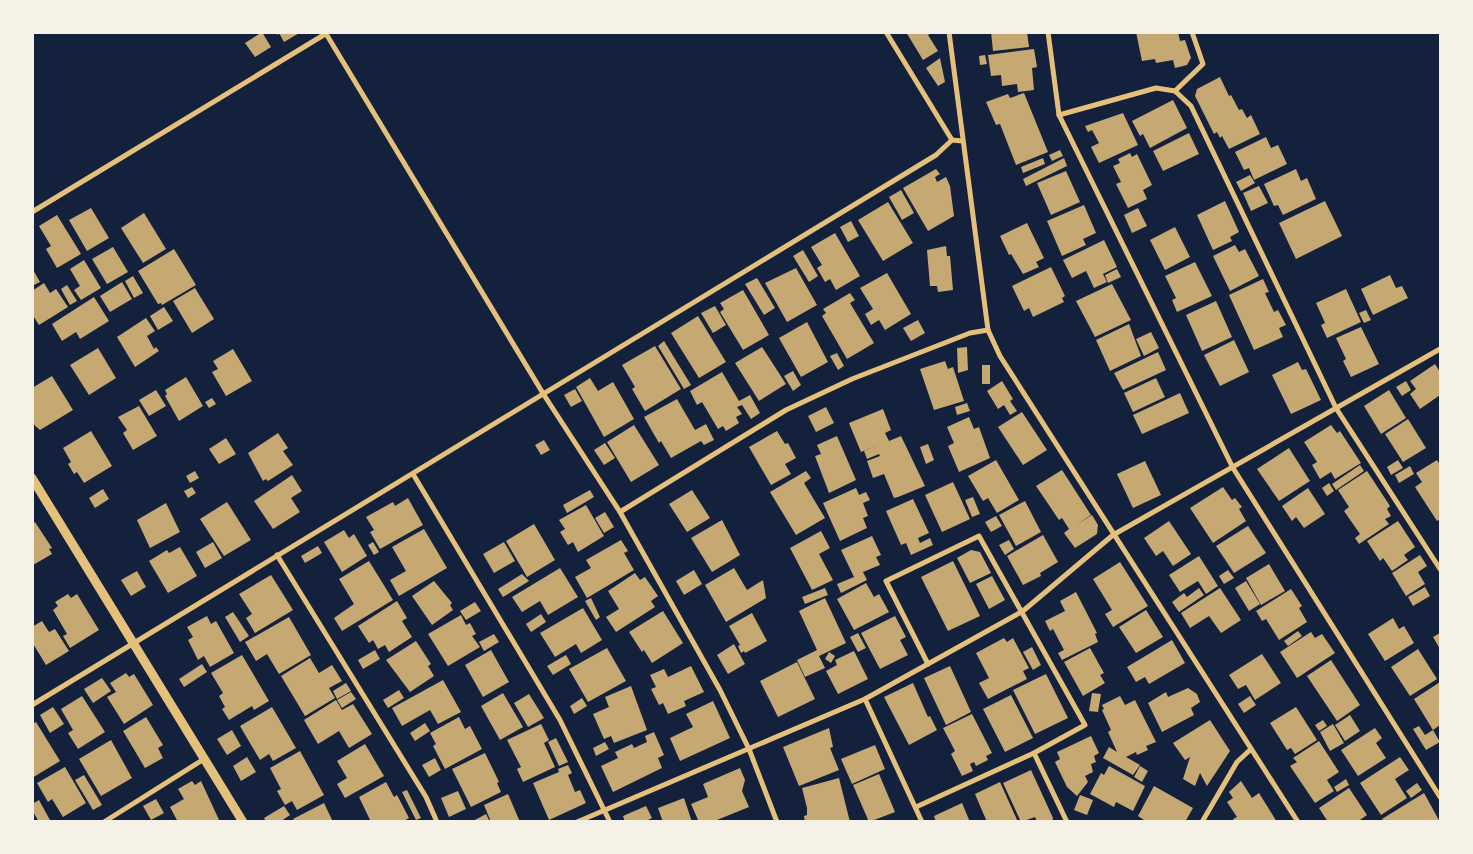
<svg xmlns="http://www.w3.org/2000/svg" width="1473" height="854" viewBox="0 0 1473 854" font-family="'Fira Sans Condensed',sans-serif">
<rect width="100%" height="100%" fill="#14213d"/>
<!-- building -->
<g fill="#c6a872">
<polygon points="262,32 271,47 255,57 245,43"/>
<polygon points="276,32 301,32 284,42 279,33 277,35"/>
<polygon points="906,32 933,32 928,35 938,51 923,60"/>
<polygon points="991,32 1027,32 1029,47 993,51"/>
<polygon points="1136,32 1178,32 1180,41 1185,40 1191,58 1187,65 1175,68 1173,60 1156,63 1155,59 1142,61"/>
<polygon points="1034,49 1037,67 1032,68 1034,90 1018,92 1017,84 1002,86 1001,75 991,76 988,55"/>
<polygon points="985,55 987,64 980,65 979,56"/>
<polygon points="940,58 945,82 938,86 926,68"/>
<polygon points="1220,77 1229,96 1231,95 1239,110 1242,109 1247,118 1251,115 1260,134 1229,149 1222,136 1220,138 1217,132 1214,134 1195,96 1197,89"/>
<polygon points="1024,93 1048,152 1016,165 1000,124 996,125 986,102 1008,94 1010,98"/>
<polygon points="1173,100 1187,128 1150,148 1143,134 1140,136 1132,121"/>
<polygon points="1123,113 1138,145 1099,163 1091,147 1099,143 1092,130 1088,132 1085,126"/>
<polygon points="1189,133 1199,154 1163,171 1153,151"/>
<polygon points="1266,137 1271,148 1278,145 1287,164 1254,180 1249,168 1244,170 1235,152"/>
<polygon points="1060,150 1063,156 1052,161 1049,155"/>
<polygon points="1130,153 1132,157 1137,154 1152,185 1143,190 1147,199 1128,208 1116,184 1121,182 1113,166 1120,163 1118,159"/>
<polygon points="1043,158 1045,164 1023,173 1021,167"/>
<polygon points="1064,158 1067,166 1026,186 1023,179"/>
<polygon points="936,169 940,174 935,177 937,182 946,177 950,186 954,216 928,231 903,188"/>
<polygon points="1296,169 1301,181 1307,178 1316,199 1283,215 1278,205 1274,206 1264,184"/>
<polygon points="1066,171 1080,202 1051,215 1037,183"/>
<polygon points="1250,175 1255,183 1241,191 1236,182"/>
<polygon points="1259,186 1268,203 1251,211 1243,193"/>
<polygon points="901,190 914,213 902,220 889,197"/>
<polygon points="1225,201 1239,232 1230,237 1232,241 1213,250 1197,215"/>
<polygon points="1325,201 1342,236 1296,259 1279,223"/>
<polygon points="888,202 913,243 883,261 858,220"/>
<polygon points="1084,205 1096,233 1083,239 1086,245 1062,256 1047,221"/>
<polygon points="91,208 109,238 87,251 69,220"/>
<polygon points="1138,208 1147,226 1132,233 1124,215"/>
<polygon points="144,213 166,249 143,263 121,228"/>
<polygon points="57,215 81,254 57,268 46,249 51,246 39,226"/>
<polygon points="851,221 859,236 848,242 840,227"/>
<polygon points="1027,223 1044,258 1036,262 1039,267 1023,274 1011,254 1009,255 1000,236"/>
<polygon points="1175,227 1190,257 1165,270 1150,240"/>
<polygon points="835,233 860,276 836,290 830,279 825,282 817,268 822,265 811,247"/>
<polygon points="1104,240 1117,267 1103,274 1107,282 1094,288 1086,271 1072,278 1063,260"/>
<polygon points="1235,245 1239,252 1245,249 1259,276 1230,291 1213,256"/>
<polygon points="946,246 947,256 950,256 953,290 938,292 937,286 930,286 927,250"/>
<polygon points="113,247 128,272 107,284 92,259"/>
<polygon points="174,249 196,285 162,305 161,303 158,304 138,271"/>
<polygon points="803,250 818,276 809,282 793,256"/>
<polygon points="84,260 101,288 81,300 74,290 80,286 70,269"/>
<polygon points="1195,262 1212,296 1177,312 1172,300 1176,298 1165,276"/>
<polygon points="1051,267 1065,296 1062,298 1064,302 1033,317 1029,308 1024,311 1012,286"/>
<polygon points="32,268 40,282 32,286"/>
<polygon points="796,268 817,305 787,322 765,283"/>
<polygon points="1117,269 1121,277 1108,283 1105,275"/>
<polygon points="887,273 911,314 885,330 879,320 871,325 865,314 873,309 860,288"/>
<polygon points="1390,275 1396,288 1402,286 1408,298 1373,315 1361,289"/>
<polygon points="133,276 143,293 134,298 125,281"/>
<polygon points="757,278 775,308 764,315 745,284"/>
<polygon points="1263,279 1269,292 1265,293 1274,312 1278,310 1286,325 1279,328 1283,337 1254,350 1229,295"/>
<polygon points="122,282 132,299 110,312 100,296"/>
<polygon points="44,283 50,293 56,289 68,307 39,325 32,314 32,291"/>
<polygon points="1112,284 1131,320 1095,337 1076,301"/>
<polygon points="67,285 77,301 70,305 61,289"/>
<polygon points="195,288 214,319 192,333 173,301"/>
<polygon points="1346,289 1361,322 1327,338 1321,325 1325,323 1316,303"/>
<polygon points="743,290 769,335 743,350 720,312 724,309 720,303"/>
<polygon points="850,293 855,300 850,303 874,343 847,359 822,316 826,313 823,309"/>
<polygon points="94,297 109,321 80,339 76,332 62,341 52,324"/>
<polygon points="1216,301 1232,337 1202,351 1186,315"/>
<polygon points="715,306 726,325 713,333 701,313"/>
<polygon points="164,307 173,321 158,330 150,316"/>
<polygon points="1366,310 1371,320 1364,323 1359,313"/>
<polygon points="698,316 726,362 699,378 671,333"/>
<polygon points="146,318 155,331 147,336 154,349 156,347 159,351 135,367 117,337"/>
<polygon points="918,320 925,333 911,341 903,328"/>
<polygon points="807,322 828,362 801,377 779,338"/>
<polygon points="1129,324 1141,356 1110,371 1096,340"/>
<polygon points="1361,327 1379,364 1351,377 1343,361 1346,359 1336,338"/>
<polygon points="1151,332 1159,348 1144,356 1136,339"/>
<polygon points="1234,340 1249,372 1220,386 1204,355"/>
<polygon points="664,341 691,385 684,389 658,346"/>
<polygon points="655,346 681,389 645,411 632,389 635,387 622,365"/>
<polygon points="762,347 786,384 759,401 735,363"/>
<polygon points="967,347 968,370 958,373 957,348"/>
<polygon points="98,348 116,378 89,395 70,365"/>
<polygon points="233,349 252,381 226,396 212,372 218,369 213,361"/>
<polygon points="1158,352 1166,370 1123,390 1114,373"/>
<polygon points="837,353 844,366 838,370 830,356"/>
<polygon points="945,361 948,369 953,367 964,401 934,410 920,369"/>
<polygon points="1298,362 1302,370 1306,369 1321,400 1291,414 1272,375"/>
<polygon points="1435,364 1440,372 1440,395 1420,409 1410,394 1416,389 1410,381"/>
<rect x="982" y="365" width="8" height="19"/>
<polygon points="793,371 801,385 793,391 784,376"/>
<polygon points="722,372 739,401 750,395 760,413 751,419 742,405 737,407 742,414 736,417 739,423 726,431 723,426 718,429 702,402 697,405 690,391"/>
<polygon points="52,376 73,410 40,430 32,423 32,388"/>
<polygon points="186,377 203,406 179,421 165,396 167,394 165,390"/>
<polygon points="590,378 598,391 613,382 634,419 604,437 576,387"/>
<polygon points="1156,378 1165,397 1133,412 1124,393"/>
<polygon points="1002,381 1013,399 1010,401 1017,411 1010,415 1004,405 998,409 987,391"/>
<polygon points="1406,381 1411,390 1402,396 1396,387"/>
<polygon points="575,389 582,401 571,407 564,395"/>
<polygon points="156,390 166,406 149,416 139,400"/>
<polygon points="1389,390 1406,418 1381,434 1364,406"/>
<polygon points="1180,393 1189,413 1142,434 1133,415"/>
<polygon points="212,398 216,404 209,408 205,402"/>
<polygon points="677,399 695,430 706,424 714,440 704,445 701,441 671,458 661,441 659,443 644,417"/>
<polygon points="967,403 970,411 957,415 955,407"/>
<polygon points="139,406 157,436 133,450 123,433 127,430 118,417"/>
<polygon points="826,407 834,423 816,432 808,416"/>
<polygon points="883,409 891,430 885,433 889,441 901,436 925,486 898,497 894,498 884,474 873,478 867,461 880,456 879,454 867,459 864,451 878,445 861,452 849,423"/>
<polygon points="1022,412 1047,450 1023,465 998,427"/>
<polygon points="969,417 974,429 979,427 990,458 959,472 948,446 954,443 947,427"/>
<polygon points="1408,419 1426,448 1403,462 1385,434"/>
<polygon points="634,425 659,465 631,482 607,442"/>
<polygon points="1331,425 1337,433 1340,431 1361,463 1335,479 1331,472 1320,479 1312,465 1317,462 1304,442"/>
<polygon points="91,431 112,466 84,483 77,472 74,474 68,464 71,462 63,448"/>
<polygon points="777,431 785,444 788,443 796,458 785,464 791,474 771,485 749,447"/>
<polygon points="278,433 288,448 283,451 293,465 268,481 266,479 263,481 248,453"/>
<polygon points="837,436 856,480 829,493 815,456 821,454 817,445"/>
<polygon points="226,438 236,454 219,464 209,449"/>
<polygon points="544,440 550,450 541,455 535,445"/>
<polygon points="605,443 615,458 604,465 594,450"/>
<polygon points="928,444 934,460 926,464 920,447"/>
<polygon points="1289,448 1310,481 1279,501 1257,469"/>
<polygon points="996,460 1019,500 997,513 988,498 983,501 968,476"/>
<polygon points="1398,460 1403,468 1391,475 1387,467"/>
<polygon points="1437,460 1440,465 1440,519 1437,521 1415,487 1422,482 1416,473"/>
<polygon points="1145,461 1161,495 1133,508 1117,474"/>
<polygon points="1360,465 1364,471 1336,490 1332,484"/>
<polygon points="1410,466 1414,474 1399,483 1395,475"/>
<polygon points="1062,470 1091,515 1076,525 1092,515 1098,525 1097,534 1075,548 1064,533 1069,529 1062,518 1059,520 1036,486"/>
<polygon points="195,471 199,478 190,483 186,476"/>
<polygon points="806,471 811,478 804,483 825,518 796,535 770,492"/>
<polygon points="1367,471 1390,506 1387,509 1391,516 1385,519 1389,524 1359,544 1355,538 1360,534 1344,511 1349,507 1338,490"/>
<polygon points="292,475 302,491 291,498 300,512 273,529 254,501"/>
<polygon points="953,482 970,519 942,532 925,495"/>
<polygon points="1329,483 1334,491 1327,496 1322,488"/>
<polygon points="192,487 196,493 188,498 184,491"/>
<polygon points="1223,487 1232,500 1235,498 1242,507 1239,509 1246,521 1213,543 1190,508"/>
<polygon points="856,488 859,495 866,492 870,500 863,503 868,516 863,518 867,528 840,541 823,503"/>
<polygon points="1308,488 1325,514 1304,528 1296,517 1292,521 1282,506"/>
<polygon points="103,489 109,499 95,508 89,498"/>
<polygon points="590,490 594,497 567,513 563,505"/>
<polygon points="692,490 710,518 687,532 669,504"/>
<polygon points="973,497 980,514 972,517 965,500"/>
<polygon points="408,498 423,525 380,549 370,532 374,530 366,517 393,502 395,506"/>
<polygon points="913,499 929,533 918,538 920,543 930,538 933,545 911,555 906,543 901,545 886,511"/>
<polygon points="1025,501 1041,532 1016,546 999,515"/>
<polygon points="227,502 251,540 224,556 200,519"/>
<polygon points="166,503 180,532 150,548 137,520"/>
<polygon points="586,505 604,536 578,552 573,542 568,545 560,532 565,529 559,520"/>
<polygon points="605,512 614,527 604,533 595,518"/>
<polygon points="996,516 1002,526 991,532 985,522"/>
<polygon points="722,520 740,555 712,572 691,538"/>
<polygon points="1169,521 1191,554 1173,566 1163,551 1156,556 1144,538"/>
<polygon points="1398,521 1415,547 1404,555 1408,560 1392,571 1383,558 1380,561 1367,541"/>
<polygon points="35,522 52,548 49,549 52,554 33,565 32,524"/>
<polygon points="534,524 555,560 527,577 506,541"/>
<polygon points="1248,526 1266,553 1234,573 1216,546"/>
<polygon points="424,529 447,568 399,596 390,580 406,571 392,547"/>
<polygon points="344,530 349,538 354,534 367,556 342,572 324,542"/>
<polygon points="821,531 830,548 819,554 833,580 812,590 790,548"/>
<polygon points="1043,535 1058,562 1040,573 1041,576 1023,585 1007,556"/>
<polygon points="872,536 881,555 876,557 880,565 863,572 867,580 841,593 837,584 854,577 841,550"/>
<polygon points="621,540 628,551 624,553 634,570 587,598 575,577 591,568 586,560"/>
<polygon points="1009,540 1014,549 1005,555 999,545"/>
<polygon points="213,542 222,558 205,568 196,552"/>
<polygon points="373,542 379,552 374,555 368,545"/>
<polygon points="504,542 515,561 494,573 483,554"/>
<polygon points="318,546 322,553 305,563 301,556"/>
<polygon points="180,547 197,576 168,593 149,561 167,550 169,553"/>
<polygon points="971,550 980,552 991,573 970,583 957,558"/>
<polygon points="1420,555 1427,566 1418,572 1425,584 1406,596 1392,573"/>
<polygon points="1199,556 1218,586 1206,594 1198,581 1180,592 1169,575"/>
<polygon points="369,561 393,600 342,631 334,618 354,604 339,579"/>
<polygon points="953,561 980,616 948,631 921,577"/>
<polygon points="1120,562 1148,606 1113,627 1105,614 1112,610 1093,579"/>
<polygon points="1269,564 1285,591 1261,605 1246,578"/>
<polygon points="560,568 578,597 548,615 540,601 522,612 512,597"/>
<polygon points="734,568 747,590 763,580 766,598 726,622 705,585"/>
<polygon points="694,570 702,584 684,595 676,581"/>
<polygon points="1228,570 1234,578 1224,584 1219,576"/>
<polygon points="137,571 146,587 131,596 121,580"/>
<polygon points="635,573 640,580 645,577 658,596 651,601 655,607 616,632 606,617 619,609 608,591"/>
<polygon points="522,574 529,581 503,597 498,589"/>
<polygon points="271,575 293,610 255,633 246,618 252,614 239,594"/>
<polygon points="992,576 1005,600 989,609 976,584"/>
<polygon points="434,581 452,603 450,605 453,610 432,625 412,596"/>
<polygon points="1246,581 1260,604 1249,611 1235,588"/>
<polygon points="866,583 874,597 879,594 889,612 854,630 837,599"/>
<polygon points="1425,587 1430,596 1413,606 1408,597"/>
<polygon points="825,588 828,595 805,604 802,597"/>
<polygon points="1199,588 1204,595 1179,612 1172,602 1184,593 1187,597"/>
<polygon points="1220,588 1241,620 1221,633 1209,616 1190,628 1181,613"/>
<polygon points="1291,589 1302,606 1299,608 1307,622 1279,640 1266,619 1262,621 1256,611"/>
<polygon points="1076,592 1097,633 1095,634 1098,642 1062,660 1058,653 1064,650 1053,629 1050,631 1045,621 1065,611 1060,601"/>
<polygon points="68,594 71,598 77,594 99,630 70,648 63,636 67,634 53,610 58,606 55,602"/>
<polygon points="591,598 600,617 596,620 585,601"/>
<polygon points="825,598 846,643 819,656 825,668 805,677 797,660 817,650 799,611"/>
<polygon points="397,601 407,618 402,621 412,637 389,652 385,645 378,649 373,640 369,643 358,626"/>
<polygon points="475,602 481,611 466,620 460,611"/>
<polygon points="583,608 602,640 581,653 576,644 555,657 540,633"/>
<polygon points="1146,610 1163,637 1136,653 1119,627"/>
<polygon points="663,611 683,643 652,663 644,650 642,652 629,632"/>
<polygon points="233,612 249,636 240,642 225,617"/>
<polygon points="752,613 767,641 745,653 744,651 741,653 738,646 740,645 729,626"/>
<polygon points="541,614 546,622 531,632 526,624"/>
<polygon points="461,615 466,625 470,623 476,634 472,636 480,647 448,666 428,634"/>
<polygon points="207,616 211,624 216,621 234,653 210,667 204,656 198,660 188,640 193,637 187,627"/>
<polygon points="895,616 906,637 900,640 908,655 880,669 861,633"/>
<polygon points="289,617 311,655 279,674 267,654 256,661 245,642"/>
<polygon points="1393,618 1399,629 1404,626 1414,643 1385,661 1368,634"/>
<polygon points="42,621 49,632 55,629 69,651 46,665 32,642 32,627"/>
<polygon points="1298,631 1302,636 1288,646 1284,641"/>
<polygon points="1311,632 1315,638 1322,634 1335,653 1297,678 1280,652"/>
<polygon points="858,633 866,648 858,652 850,637"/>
<polygon points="1440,633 1440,649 1433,637"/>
<polygon points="494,634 499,642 484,651 479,642"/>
<polygon points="1004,638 1007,642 1013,638 1029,668 1023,671 1027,679 988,699 979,683 989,678 976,653"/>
<polygon points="1172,640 1185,663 1149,684 1145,677 1136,682 1127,667"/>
<polygon points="416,641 431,664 428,666 434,676 410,692 386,660"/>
<polygon points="734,644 745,664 728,674 717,655"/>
<polygon points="1032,647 1041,665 1033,670 1023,652"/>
<polygon points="607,648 626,681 588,702 569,669"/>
<polygon points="1090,648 1104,673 1100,675 1105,683 1083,696 1064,662"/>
<polygon points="1418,649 1437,679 1410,696 1391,667"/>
<polygon points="375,650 380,659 363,669 358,660"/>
<polygon points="491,650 509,682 483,697 465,665"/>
<polygon points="854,651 868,679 838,694 826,671 837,665 835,660"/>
<polygon points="829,652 835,656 831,663 825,659"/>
<polygon points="1262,654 1281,683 1255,700 1246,685 1238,689 1229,675"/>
<polygon points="242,655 269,701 254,710 252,706 229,720 222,709 225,707 219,696 223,693 211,673"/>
<polygon points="566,655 571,664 553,675 547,666"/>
<polygon points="310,658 319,673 332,665 342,681 329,688 335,698 305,716 281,676"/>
<polygon points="1331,660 1360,705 1337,721 1307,676"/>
<polygon points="797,662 815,699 778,717 760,681"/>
<polygon points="202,664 207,672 184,687 179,679"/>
<polygon points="691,666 704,692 684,701 686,706 668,714 663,703 659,705 651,689 656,687 650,675 664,669 668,677"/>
<polygon points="950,666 971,712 946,725 924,678"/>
<polygon points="126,673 129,677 134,674 153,705 124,724 107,697 116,692 110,683"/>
<polygon points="1046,674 1068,718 1035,734 1013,690"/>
<polygon points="102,678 111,691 93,703 84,689"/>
<polygon points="443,680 461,712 438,724 430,710 402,726 392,708"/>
<polygon points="1440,682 1440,725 1433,730 1414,699"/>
<polygon points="346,683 351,691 337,699 333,691"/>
<polygon points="913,683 928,717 930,716 937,730 909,745 884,697"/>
<polygon points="631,686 647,730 614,743 611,736 604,739 593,714 609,707 605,697"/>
<polygon points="1188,688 1197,694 1200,702 1191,708 1194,715 1162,732 1148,703 1166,692 1168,697"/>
<polygon points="399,690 404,698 388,708 383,700"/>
<polygon points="351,692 356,699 342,708 337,700"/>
<polygon points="503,693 523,727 500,740 481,706"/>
<polygon points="1092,693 1101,694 1098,712 1089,711"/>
<polygon points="529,694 544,718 528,727 514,703"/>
<polygon points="1011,695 1033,738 1005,752 983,709"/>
<polygon points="82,696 105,732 78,749 68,733 73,730 61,709"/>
<polygon points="1120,696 1125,705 1135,700 1156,742 1146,746 1148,750 1137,755 1136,752 1126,757 1140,765 1133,775 1103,758 1109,747 1117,752 1108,732 1111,730 1102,710 1104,709 1102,705"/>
<polygon points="1250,696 1256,705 1244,713 1238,704"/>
<polygon points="582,698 587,706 574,714 570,706"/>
<polygon points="336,700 342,710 353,704 372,734 349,748 339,731 318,744 304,720"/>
<polygon points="713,701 730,738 680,761 670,738 693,727 686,714"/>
<polygon points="53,707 64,724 50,733 40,715"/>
<polygon points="272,707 296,748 273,761 269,754 260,760 240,726"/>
<polygon points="1296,707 1317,740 1295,754 1291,748 1287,750 1270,723"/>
<polygon points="972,714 992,753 986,756 988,760 976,766 974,762 970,764 973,771 962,776 951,754 955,751 943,728"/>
<polygon points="1350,715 1360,731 1345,741 1335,725"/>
<polygon points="146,717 163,745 158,748 163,758 145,768 123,731"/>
<polygon points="459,717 465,729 470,726 482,749 445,769 433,746 436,744 430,733"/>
<polygon points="1210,720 1230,751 1207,786 1200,773 1195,786 1183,779 1190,757 1185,760 1173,743"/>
<polygon points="1323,720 1327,726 1319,731 1315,725"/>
<polygon points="36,722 60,761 32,778 32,724"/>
<polygon points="425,723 430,731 415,741 410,733"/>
<polygon points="541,724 549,740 544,743 555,767 523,782 517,769 521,767 507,740"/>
<polygon points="1333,724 1344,743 1330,751 1320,732"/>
<polygon points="1419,726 1425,735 1433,730 1440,742 1426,750 1413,729"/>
<polygon points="829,728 833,747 830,748 839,770 799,786 783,747"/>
<polygon points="1375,728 1382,738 1376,743 1386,758 1358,776 1341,750"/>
<polygon points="232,730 241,746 227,755 217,739"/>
<polygon points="654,732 664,755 658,758 662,768 613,792 601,766 618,758 615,752 632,744 634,748 647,742 645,736"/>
<polygon points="1091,736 1099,753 1094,756 1096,762 1091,764 1093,772 1085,776 1088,782 1077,796 1067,787 1055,762 1060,759 1057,752"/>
<polygon points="556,738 568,762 559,766 548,742"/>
<polygon points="111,740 132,778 101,796 79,759"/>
<polygon points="1319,741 1339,772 1327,780 1334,791 1315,803 1290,766 1297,762 1293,758"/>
<polygon points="605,742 609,749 596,756 593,748"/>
<polygon points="365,744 384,776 345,798 337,784 347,778 337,761"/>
<polygon points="875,745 885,769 852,784 841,759"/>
<polygon points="300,751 324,795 297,810 292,801 285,805 277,791 281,789 270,768"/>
<polygon points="485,753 499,782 497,783 501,792 471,807 452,769"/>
<polygon points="247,757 256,772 241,781 233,766"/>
<polygon points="1400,757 1409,770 1395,779 1407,798 1381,815 1360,783"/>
<polygon points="435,758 441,770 429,777 422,765"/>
<polygon points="568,765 572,773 568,775 575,792 580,790 586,803 549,820 533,783 559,772 558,769"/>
<polygon points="1109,766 1145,786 1133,811 1116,802 1114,807 1090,794 1101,773 1104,775"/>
<polygon points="1140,766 1148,771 1142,782 1134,777"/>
<polygon points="65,767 86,803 63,817 52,799 48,802 37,783"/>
<polygon points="740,768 745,780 742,791 749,807 712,822 699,822 691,804 708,797 703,784"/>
<polygon points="1031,770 1053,818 1052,822 1037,822 1035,817 1021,822 1003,783"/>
<polygon points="879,774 895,812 869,822 853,785"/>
<polygon points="84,775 102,805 93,810 75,780"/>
<polygon points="839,778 850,822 805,822 804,816 807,815 807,808 802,788"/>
<polygon points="1346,779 1349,785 1337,792 1334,787"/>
<polygon points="192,781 195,785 201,781 220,822 178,822 170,807 184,799 178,789"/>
<polygon points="1241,781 1252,798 1259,793 1277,822 1235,822 1233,819 1237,817 1227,802 1233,798 1229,792"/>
<polygon points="386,782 394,797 397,795 409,818 402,822 371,822 359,797"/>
<polygon points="1000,782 1018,822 987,822 975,794"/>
<polygon points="1417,783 1422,790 1411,798 1406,791"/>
<polygon points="1154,786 1193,808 1185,822 1147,822 1138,816"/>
<polygon points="1349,788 1367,815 1357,822 1328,822 1319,808"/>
<polygon points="407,790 421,818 416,820 402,792"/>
<polygon points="458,791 466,809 449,817 441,798"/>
<polygon points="1424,793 1440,822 1384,822 1382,819"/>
<polygon points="508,794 520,822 491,822 484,805"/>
<polygon points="1080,795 1093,800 1087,815 1074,810"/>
<polygon points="684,798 692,822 663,822 658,808"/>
<polygon points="156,799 164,813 151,820 143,806"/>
<polygon points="39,800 51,822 39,822 32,810 32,804"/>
<polygon points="324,803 333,822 295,822 293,819"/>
<polygon points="962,803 970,822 936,822 934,816"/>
<polygon points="284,806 290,815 280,822 266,822 264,818"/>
<polygon points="646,806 652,818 644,822 625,822 623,816"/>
<polygon points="486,814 490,822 471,822"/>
</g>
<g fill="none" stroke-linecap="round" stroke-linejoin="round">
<!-- minor -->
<g stroke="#e5c07b" stroke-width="5">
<polyline points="325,32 544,395 620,512 720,690 749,749 777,822"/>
<polyline points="886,32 952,140 962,141"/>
<polyline points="949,32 988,330 1000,356 1298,822"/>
<polyline points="1048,32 1059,115 1233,468 1440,797"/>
<polyline points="1175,91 1203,64 1192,32"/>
<polyline points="1059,115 1156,88 1175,91 1191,106 1336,408 1440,569"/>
<polyline points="32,212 327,33"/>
<polyline points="413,474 560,720 610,822"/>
<polyline points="620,512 786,410 852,379 970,333 988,330"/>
<polyline points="277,555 426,797 437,822"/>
<polyline points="865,699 922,822"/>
<polyline points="32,705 936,155 952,140"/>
<polyline points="1034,753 1067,822"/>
<polyline points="916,807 1034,753 1085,725 979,536 886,581 928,664"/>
<polyline points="104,822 204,759"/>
<polyline points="577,822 865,699 1023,611 1113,535 1440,349"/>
<polyline points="1202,822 1237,762 1251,749"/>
</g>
<!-- tertiary -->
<polyline stroke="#e5c07b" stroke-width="9" points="32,478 243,822"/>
</g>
<!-- border -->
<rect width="1473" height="854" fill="none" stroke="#f6f1e7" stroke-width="68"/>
</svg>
